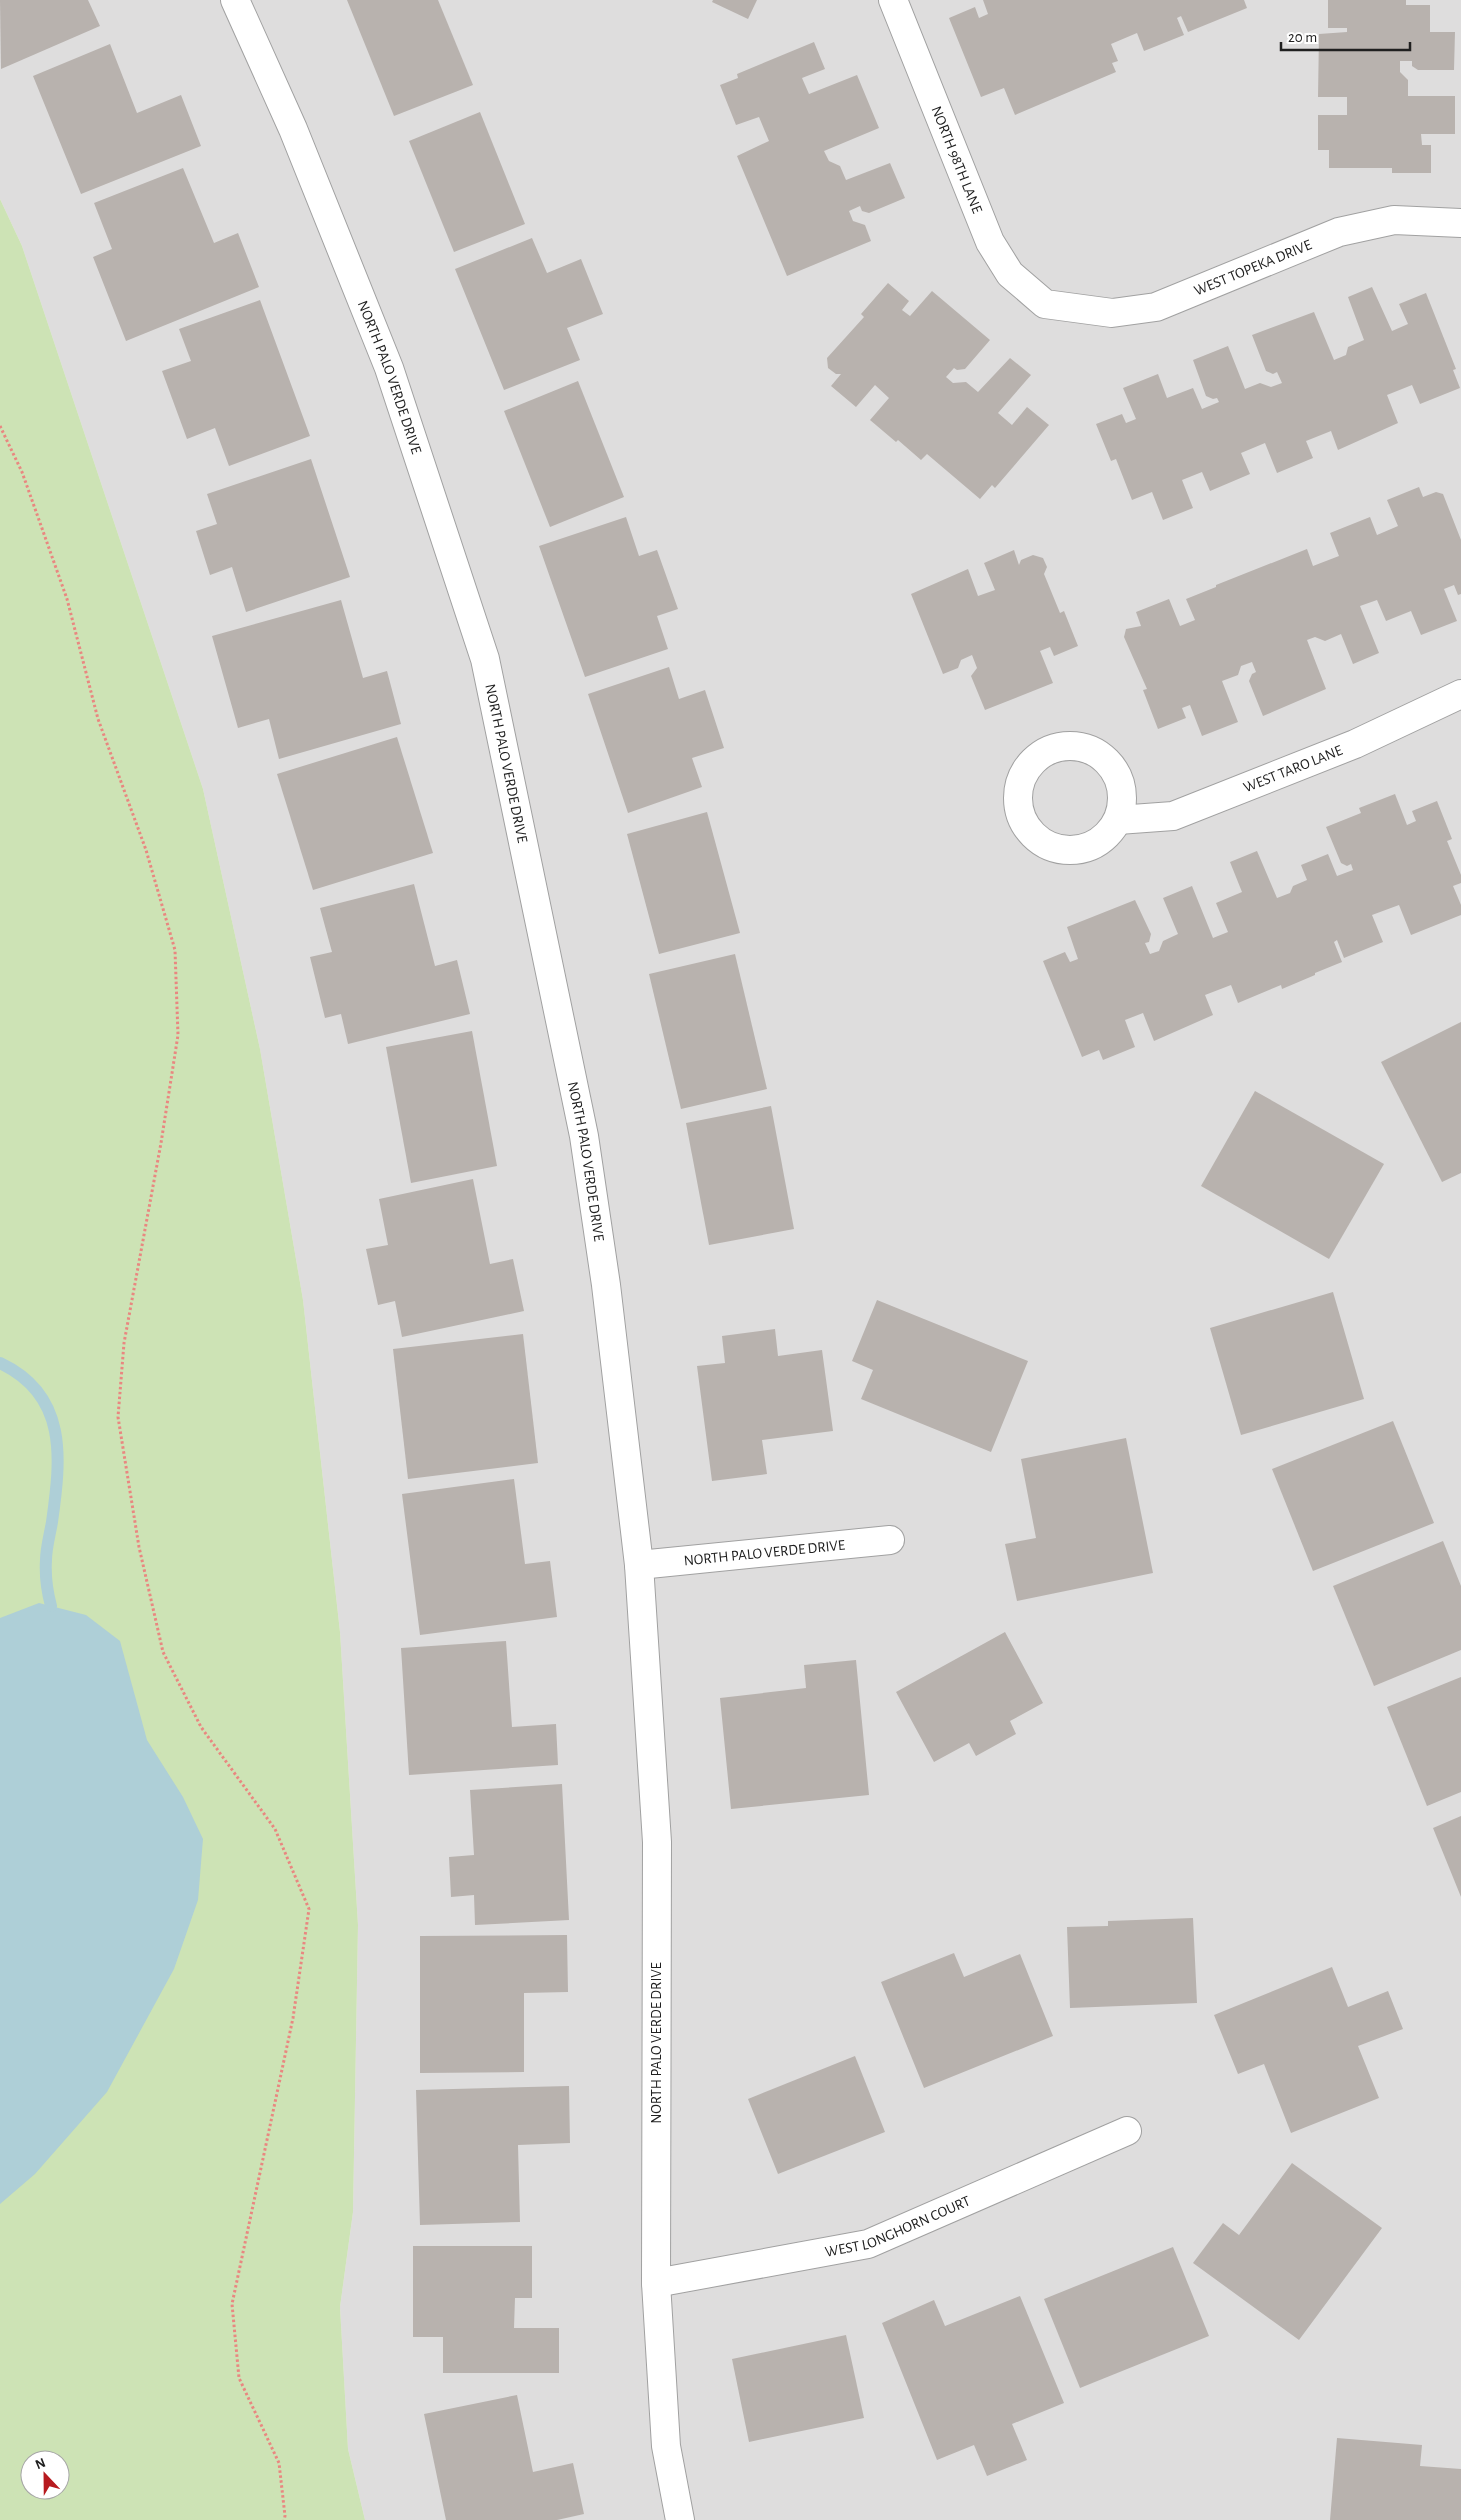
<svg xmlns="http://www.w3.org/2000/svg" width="1461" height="2520" viewBox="0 0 1461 2520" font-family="'Alegreya Sans',sans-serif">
<rect width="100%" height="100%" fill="#efede8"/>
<!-- residential -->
<polygon fill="#dedddd" points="0,0 1461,0 1461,2520 365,2520 348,2449 340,2307 353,2212 358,1925 340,1632 303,1300 260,1049 203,789 22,246 0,199"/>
<!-- grass -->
<path fill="#cde3b5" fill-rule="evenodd" d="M0 199 22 246 203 789 260 1049 303 1300 340 1632 358 1925 353 2212 340 2307 348 2449 365 2520H0ZM30 2460H60V2490H30Z"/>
<!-- water -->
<polygon fill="#aecfd7" points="39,1603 86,1615 120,1641 147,1740 183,1797 203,1839 198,1900 174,1969 107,2092 35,2174 0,2204 0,1618"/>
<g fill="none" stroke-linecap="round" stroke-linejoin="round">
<!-- stream -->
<path stroke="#aecfd7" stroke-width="12" d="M0 1363C68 1395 61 1458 52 1522 50 1534 46 1548 46 1560 45 1575 47 1591 51 1606"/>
</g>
<!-- building -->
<g fill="#b8b2ae">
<polygon points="0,0 88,0 100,26 1,69"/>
<polygon points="347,0 438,0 473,85 394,116"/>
<polygon points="713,0 757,0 748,19 712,2"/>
<polygon points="983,0 1244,0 1247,8 1188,32 1181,16 1177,18 1184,35 1144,51 1137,33 1111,44 1118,61 1112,63 1116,72 1015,115 1004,88 981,97 949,18 975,7 979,18 988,14"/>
<polygon points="1328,0 1406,0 1406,5 1430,5 1430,32 1455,32 1454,70 1418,70 1412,66 1412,61 1400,61 1400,72 1408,80 1408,96 1455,96 1455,134 1421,134 1422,145 1431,145 1431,173 1392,173 1392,168 1329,168 1329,150 1318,150 1318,115 1347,115 1347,97 1318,97 1319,34 1347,32 1347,28 1328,28"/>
<polygon points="814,42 825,69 802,78 809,94 857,75 879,128 824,151 829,161 840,166 846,180 890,163 905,198 869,213 862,211 860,206 849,211 853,221 865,225 871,241 787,276 737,156 769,141 759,117 736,125 720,85 738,78 737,74"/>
<polygon points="110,44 137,113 181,95 201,146 81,194 33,76"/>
<polygon points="480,112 525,224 454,252 409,141"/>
<polygon points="183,168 214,243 238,233 259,287 126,341 93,257 112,249 94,203"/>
<polygon points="532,238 547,273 581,259 603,314 567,328 580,360 504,390 455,269"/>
<polygon points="888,283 909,301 902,310 910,316 932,291 990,340 965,369 957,370 954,368 946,377 953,383 966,382 978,392 1010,358 1031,375 998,413 1012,425 1027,407 1049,425 995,488 992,485 980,499 927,454 921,460 898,440 896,442 870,420 889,398 875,385 856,407 831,386 841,374 836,374 828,368 827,358 864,317 861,314"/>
<polygon points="1372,287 1392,331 1408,324 1399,304 1426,293 1456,369 1453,370 1460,388 1420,404 1412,385 1387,395 1398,423 1338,450 1331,431 1306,441 1313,458 1277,473 1265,443 1241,453 1250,474 1210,491 1202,472 1182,480 1193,508 1163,520 1152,492 1132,500 1116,459 1111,461 1096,424 1122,414 1126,423 1136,419 1123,388 1158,374 1167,398 1193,388 1202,409 1219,402 1217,398 1213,399 1206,396 1193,360 1228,346 1245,389 1260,383 1271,387 1282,383 1277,372 1273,374 1266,371 1252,335 1314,312 1334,360 1346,355 1348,347 1364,340 1348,297"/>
<polygon points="260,300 310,436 229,466 215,428 187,439 162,371 191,361 179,329"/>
<polygon points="578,381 624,497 550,527 504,411"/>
<polygon points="311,459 350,577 246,612 232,567 210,575 196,531 217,524 207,494"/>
<polygon points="1419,487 1423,497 1436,492 1443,494 1461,540 1461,594 1458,595 1454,585 1444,589 1457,621 1421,635 1411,611 1386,621 1377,600 1360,606 1379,653 1353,664 1341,634 1325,641 1315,637 1307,640 1326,689 1263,716 1249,681 1252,674 1256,672 1252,662 1241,666 1238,675 1222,681 1238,722 1202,736 1190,705 1182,708 1186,718 1158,729 1143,690 1147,689 1124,637 1126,629 1141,626 1136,612 1169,599 1180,626 1195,620 1186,599 1216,587 1216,585 1307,549 1313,566 1339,556 1330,533 1370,517 1377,535 1398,526 1387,500"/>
<polygon points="626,517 639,556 657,550 678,609 657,616 668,649 585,677 539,546"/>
<polygon points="1014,550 1019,565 1021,560 1033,555 1043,558 1047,567 1044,574 1060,613 1064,611 1078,646 1054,656 1050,647 1040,651 1053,683 985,710 971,676 977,668 972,655 961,660 958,668 943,674 911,594 968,569 978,596 995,590 984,563"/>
<polygon points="341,600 363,678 387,671 401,724 279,759 269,719 238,728 212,636"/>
<polygon points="669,667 679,699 705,690 724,748 692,758 702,787 628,813 588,694"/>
<polygon points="397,737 433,853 313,890 277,774"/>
<polygon points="1395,794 1407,825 1416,821 1412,811 1437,801 1452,839 1447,841 1461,875 1461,883 1453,886 1461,905 1461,915 1411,935 1399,905 1372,915 1383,942 1344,958 1337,940 1334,942 1342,962 1315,973 1315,975 1282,989 1281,985 1238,1003 1231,985 1205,995 1213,1015 1154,1041 1143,1013 1125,1020 1135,1047 1103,1060 1099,1050 1082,1057 1043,961 1065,952 1070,962 1078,959 1067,927 1135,900 1151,934 1149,942 1145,943 1150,954 1159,951 1163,941 1178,934 1163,898 1192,886 1213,938 1228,932 1216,903 1242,892 1230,862 1257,851 1277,898 1290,893 1293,886 1307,880 1301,865 1328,854 1337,876 1353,870 1351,864 1347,866 1341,863 1326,827 1361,813 1359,808"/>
<polygon points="707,812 740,933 659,954 627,834"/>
<polygon points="414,884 435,966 457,960 470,1014 348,1044 341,1014 325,1018 310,957 332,952 320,908"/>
<polygon points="735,954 767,1089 681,1109 649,974"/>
<polygon points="1461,1022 1461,1173 1442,1182 1381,1062"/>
<polygon points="472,1031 497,1166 411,1183 386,1047"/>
<polygon points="1255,1091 1384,1164 1329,1259 1201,1186"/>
<polygon points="771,1106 794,1229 709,1245 686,1123"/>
<polygon points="473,1179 490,1264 513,1259 524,1311 402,1337 395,1301 378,1305 366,1249 388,1245 379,1199"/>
<polygon points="1333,1292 1364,1399 1241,1435 1210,1328"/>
<polygon points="877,1300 1028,1361 991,1452 861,1399 873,1370 852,1361"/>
<polygon points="775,1329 778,1356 822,1350 833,1431 762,1440 767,1474 712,1481 697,1366 725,1363 722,1336"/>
<polygon points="523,1334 538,1463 408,1479 393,1349"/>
<polygon points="1393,1421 1434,1523 1313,1571 1272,1469"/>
<polygon points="1126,1438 1153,1573 1017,1601 1005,1544 1036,1538 1021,1459"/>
<polygon points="514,1479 525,1564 550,1561 557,1617 420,1635 402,1494"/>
<polygon points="1443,1541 1461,1586 1461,1650 1374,1686 1333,1586"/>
<polygon points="1005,1632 1043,1703 1010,1721 1016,1734 976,1756 969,1743 934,1762 896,1692"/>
<polygon points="506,1641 512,1727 556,1724 558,1765 409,1775 401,1648"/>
<polygon points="856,1660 869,1795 731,1809 720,1698 806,1688 804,1665"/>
<polygon points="1461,1677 1461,1792 1427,1806 1387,1707"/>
<polygon points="562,1784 569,1920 475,1925 474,1895 451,1897 449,1857 474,1855 470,1790"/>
<polygon points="1461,1816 1461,1897 1433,1828"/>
<polygon points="1193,1918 1197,2003 1070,2008 1067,1927 1108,1926 1108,1921"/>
<polygon points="567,1935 568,1992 524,1993 524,2072 420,2073 420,1936"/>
<polygon points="954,1953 964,1977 1020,1954 1053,2036 924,2088 881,1982"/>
<polygon points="1332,1967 1348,2007 1388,1991 1403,2029 1358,2046 1379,2098 1291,2133 1264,2064 1238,2074 1214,2015"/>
<polygon points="855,2056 885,2132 778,2174 748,2099"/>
<polygon points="569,2086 570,2143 518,2145 520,2222 420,2225 416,2090"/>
<polygon points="1292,2163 1382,2228 1299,2340 1193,2263 1223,2223 1239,2235"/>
<polygon points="413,2246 532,2246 532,2298 515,2298 514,2328 559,2328 559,2373 443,2373 443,2337 413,2337"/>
<polygon points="1173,2247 1209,2336 1080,2388 1044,2299"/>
<polygon points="1020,2296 1064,2403 1012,2424 1027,2460 987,2476 974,2445 937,2460 882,2323 934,2300 945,2326"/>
<polygon points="846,2335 864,2418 749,2442 732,2359"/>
<polygon points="517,2395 533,2472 573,2463 584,2514 557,2520 446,2520 424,2414"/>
<polygon points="1337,2438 1422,2445 1420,2466 1461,2469 1461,2520 1330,2520"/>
</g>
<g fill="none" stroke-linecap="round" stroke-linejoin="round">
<!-- street casing -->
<g stroke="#a1a1a1" stroke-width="30">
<g id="street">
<path id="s1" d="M235 0 293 129 389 368 485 659 584 1136 606 1285 639 1565 657 1842 656 2283 666 2446 680 2520"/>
<path id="s2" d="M893 0 990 242 1010 274 1045 304 1112 313 1156 307 1339 232 1394 220 1461 223"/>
<circle cx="1070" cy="798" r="52"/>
<path id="s3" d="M1118 820 1173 816 1355 744 1461 694"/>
<path id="s4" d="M639 1565 890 1540"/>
<path id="s5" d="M656 2283 868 2244 1127 2131"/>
</g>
</g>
<!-- path -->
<polyline stroke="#e98780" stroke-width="3" stroke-dasharray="2.5 2.5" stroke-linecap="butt" points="0,426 22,472 67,599 98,719 146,850 175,950 178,1035 161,1143 124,1343 118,1417 139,1547 163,1652 201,1727 275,1829 309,1909 293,2018 232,2304 239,2378 279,2463 285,2516 284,2520"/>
<!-- street -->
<use href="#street" stroke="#fff" stroke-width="28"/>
</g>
<g text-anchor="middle" stroke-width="4" stroke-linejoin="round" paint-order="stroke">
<!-- street labels -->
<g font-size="15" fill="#202020" stroke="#fff">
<text dy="5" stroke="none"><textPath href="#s2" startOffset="172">NORTH 98TH LANE</textPath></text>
<text dy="5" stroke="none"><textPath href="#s2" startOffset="561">WEST TOPEKA DRIVE</textPath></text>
<text dy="5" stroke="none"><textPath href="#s1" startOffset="408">NORTH PALO VERDE DRIVE</textPath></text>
<text dy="5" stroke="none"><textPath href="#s1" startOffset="812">NORTH PALO VERDE DRIVE</textPath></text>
<text dy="5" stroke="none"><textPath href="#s3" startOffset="184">WEST TARO LANE</textPath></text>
<text dy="5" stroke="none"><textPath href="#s1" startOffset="1218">NORTH PALO VERDE DRIVE</textPath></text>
<text dy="5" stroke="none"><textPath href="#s4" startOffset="126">NORTH PALO VERDE DRIVE</textPath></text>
<text transform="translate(656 2043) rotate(-90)" y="5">NORTH PALO VERDE DRIVE</text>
<text dy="5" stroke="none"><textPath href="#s5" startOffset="249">WEST LONGHORN COURT</textPath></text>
</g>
</g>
<!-- north arrow -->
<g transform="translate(45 2475) rotate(338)"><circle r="24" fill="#ffffff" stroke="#a6a6a6"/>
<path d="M0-4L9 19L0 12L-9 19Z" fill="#b71a1f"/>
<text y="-8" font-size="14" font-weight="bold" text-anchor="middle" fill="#202020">N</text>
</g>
<!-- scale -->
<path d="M1281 42v8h129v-8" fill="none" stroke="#202020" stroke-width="2.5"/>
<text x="1288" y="42" font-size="15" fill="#202020" stroke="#ffffff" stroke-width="4" paint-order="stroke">20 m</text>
</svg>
